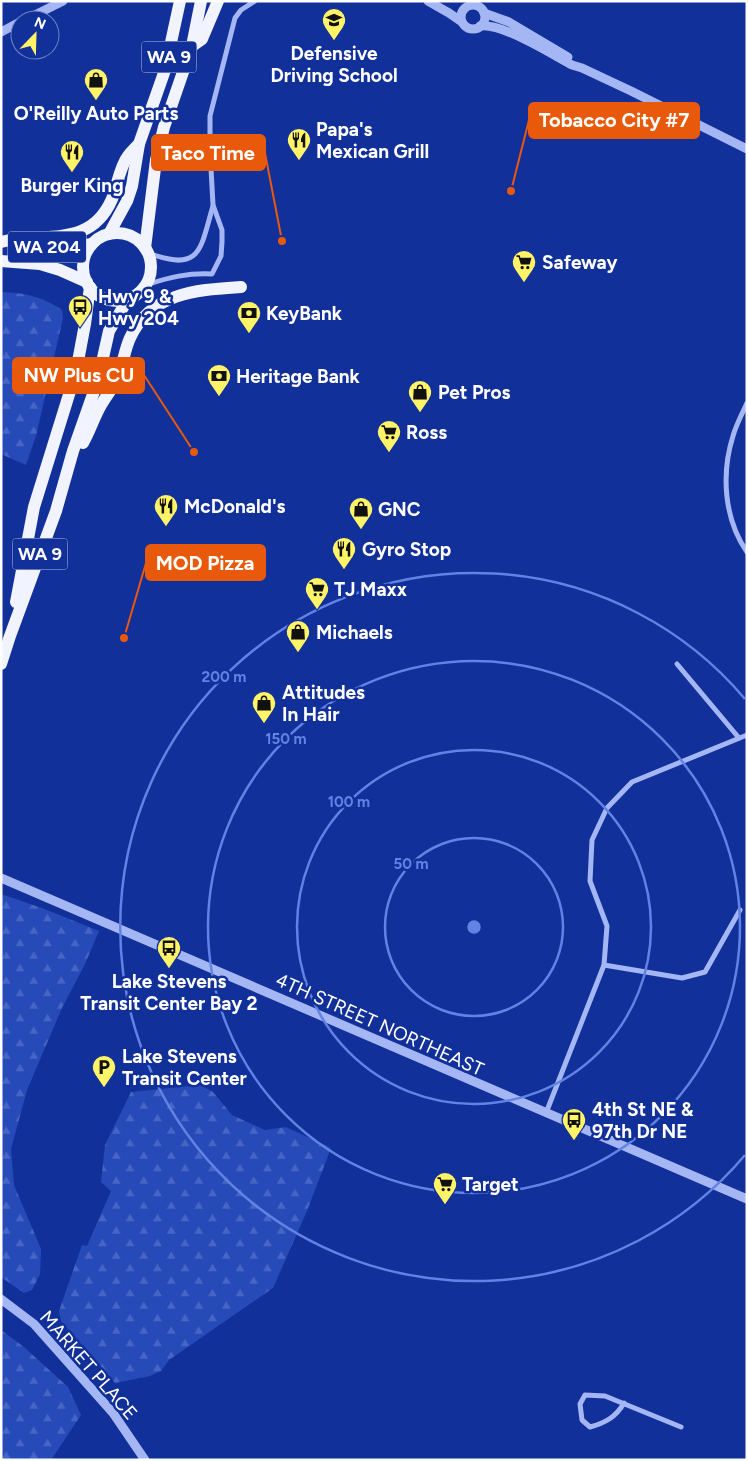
<svg xmlns="http://www.w3.org/2000/svg" width="748" height="1461" viewBox="0 0 748 1461" font-family="Figtree,sans-serif">
<defs>
<pattern id="forest-firs" width="22" height="20" patternUnits="userSpaceOnUse" patternTransform="scale(1.25)"><rect width="22" height="20" fill="#274ab9"/><path d="M5 1l3.5 6h-7zM16 11l3.5 6h-7z" fill="#4765c4"/></pattern>
</defs>
<rect width="100%" height="100%" fill="#123099"/>
<!-- forest -->
<g fill="url(#forest-firs)">
<path d="M1 292C25 293 41 296 62 310L63 318 36 436 26 465 1 454Z"/>
<polygon points="1,894 42,908 99,931 85,964 62,1008 27,1090 11,1149 14,1185 41,1249 40,1274 32,1290 24,1293 1,1277"/>
<polygon points="200,1085 213,1092 232,1115 265,1130 286,1127 331,1148 307,1211 273,1288 169,1360 161,1371 150,1376 115,1383 61,1321 59,1311 82,1245 87,1246 111,1191 101,1182 105,1145 131,1092"/>
<polygon points="1,1330 24,1347 68,1387 81,1415 51,1460 1,1460"/>
</g>
<g fill="none" stroke-linecap="round" stroke-linejoin="round">
<!-- minor -->
<g stroke="#a4b7f4" stroke-width="5">
<path d="M148 253C202 273 200 249 213 206"/>
<path d="M146 285C170 277 187 273 212 274L221 256 222 242V230L213 205 210 150V116L235 18 241 10 255 1"/>
<path d="M747 403C742 414 736 425 733 436 721 474 724 519 747 552"/>
<polyline points="677,664 739,738"/>
<polyline points="604,965 682,978 705,972 740,910"/>
<polyline points="546,1113 604,965 607,926 590,881 592,840 607,808 632,782 747,735"/>
<path d="M624 1403C616 1417 605 1423 590 1427L582 1420 580 1404 585 1395 605 1396 681 1427"/>
</g>
<!-- tertiary -->
<g stroke="#a4b7f4" stroke-width="9">
<polyline points="428,1 449,13 462,22"/>
<circle cx="473" cy="17" r="12"/>
<polyline points="484,13 509,22 568,57"/>
<polyline points="25,20 63,1"/>
<path d="M480 26C503 23 551 54 572 65L582 68 631 91 747 149"/>
<polyline points="1,32 20,22"/>
<polyline points="1,878 747,1199"/>
<polyline points="1,1299 34,1324 113,1413 145,1460"/>
</g>
<!-- primary -->
<g stroke="#f1f3ff" stroke-width="12">
<polyline points="192,46 202,39 218,1"/>
<circle cx="117" cy="267" r="34"/>
<polyline points="109,234 127,201 132,186 139,144 165,70 180,1"/>
<path d="M1 242C43 231 90 250 112 199 117 186 120 166 128 156 131 152 135 148 139 144"/>
<polyline points="20,248 70,248 92,244"/>
<polyline points="145,248 156,160 164,127 192,46 201,1"/>
<polyline points="1,261 40,264 60,270 87,282"/>
<path d="M83 443C90 431 94 417 101 405 106 396 113 388 117 379 123 366 124 351 130 338 151 292 197 290 241 287"/>
<polyline points="16,602 34,507 76,372 85,324 90,287"/>
<polyline points="1,664 10,636 56,511 73,451 98,380 109,331 128,299"/>
</g>
</g>
<!-- distance rings -->
<g fill="none" stroke="#6183e4" stroke-width="2.5">
<circle cx="474" cy="927" r="89"/>
<circle cx="474" cy="927" r="177"/>
<circle cx="474" cy="927" r="266"/>
<path d="M745 1155A354 354 0 1 1 745 699"/>
</g>
<!-- icons -->
<defs>
<g id="school-pin" transform="scale(1.25)"><path d="M0 17L-7.5 6A9.5 9.5 0 1 1 7.5 6Z" fill="#fff367" stroke="#123099"/><path d="M0-5L7-2L0 1L-7-2ZM-4 1L0 2.5L4 1V4Q0 6-4 4Z" fill="#111"/></g>
<g id="shop-pin" transform="scale(1.25)"><path d="M0 17L-7.5 6A9.5 9.5 0 1 1 7.5 6Z" fill="#fff367" stroke="#123099"/><path d="M-5-2.5h2.3a2.7 3.5 0 0 1 5.4 0H5L5.5 6h-11ZM-1.5-2.5h3a1.5 2.3 0 0 0-3 0Z" fill="#111"/></g>
<g id="restaurant-pin" transform="scale(1.25)"><path d="M0 17L-7.5 6A9.5 9.5 0 1 1 7.5 6Z" fill="#fff367" stroke="#123099"/><path d="M-5-6h1v4h1v-4h1v4h1v-4h1v5L-1.5 .5V6h-2V.5L-5-1ZM5-6V6H3V1.5H1.5Q1.5-4 5-6Z" fill="#111"/></g>
<g id="supermarket-pin" transform="scale(1.25)"><path d="M0 17L-7.5 6A9.5 9.5 0 1 1 7.5 6Z" fill="#fff367" stroke="#123099"/><path d="M-6-5.5h2.5l.6 2H6L4.5 2H-2.5L-4.4-4H-6ZM-1.5 3.2a1.3 1.3 0 1 0 .1 0ZM3 3.2a1.3 1.3 0 1 0 .1 0Z" fill="#111"/></g>
<g id="bus-pin" transform="scale(1.25)"><path d="M0 17L-7.5 6A9.5 9.5 0 1 1 7.5 6Z" fill="#fff367" stroke="#123099"/><path d="M-5-6H5V4H4V6H2V4H-2V6H-4V4H-5ZM-3.5-4V0h7V-4ZM-3.5 1.2v1.5H-2V1.2ZM2 1.2v1.5H3.5V1.2Z" fill="#111"/></g>
<g id="bank-pin" transform="scale(1.25)"><path d="M0 17L-7.5 6A9.5 9.5 0 1 1 7.5 6Z" fill="#fff367" stroke="#123099"/><path d="M-6-4H6V4H-6ZM0-2.3a2.3 2.3 0 1 0 0 4.6a2.3 2.3 0 1 0 0-4.6Z" fill="#111"/></g>
<g id="parking-pin" transform="scale(1.25)"><path d="M0 17L-7.5 6A9.5 9.5 0 1 1 7.5 6Z" fill="#fff367" stroke="#123099"/><path d="M-3.5-5.5H1a3.5 3.5 0 0 1 0 7H-1V5.5H-3.5ZM-1-3.4V-.6H.8a1.4 1.4 0 0 0 0-2.8Z" fill="#111"/></g>
</defs>
<g fill-rule="evenodd">
<use href="#school-pin" x="334" y="20"/>
<use href="#shop-pin" x="96" y="80"/>
<use href="#restaurant-pin" x="299" y="140"/>
<use href="#restaurant-pin" x="72" y="152"/>
<use href="#supermarket-pin" x="524" y="262"/>
<use href="#bus-pin" x="80" y="307"/>
<use href="#bank-pin" x="249" y="313"/>
<use href="#bank-pin" x="219" y="376"/>
<use href="#shop-pin" x="420" y="392"/>
<use href="#supermarket-pin" x="389" y="432"/>
<use href="#restaurant-pin" x="166" y="506"/>
<use href="#shop-pin" x="361" y="509"/>
<use href="#restaurant-pin" x="344" y="549"/>
<use href="#supermarket-pin" x="317" y="589"/>
<use href="#shop-pin" x="298" y="632"/>
<use href="#shop-pin" x="264" y="703"/>
<use href="#bus-pin" x="169" y="948"/>
<use href="#parking-pin" x="104" y="1067"/>
<use href="#bus-pin" x="574" y="1120"/>
<use href="#supermarket-pin" x="445" y="1184"/>
</g>
<g text-anchor="middle" stroke-width="5" stroke-linejoin="round" paint-order="stroke">
<!-- shield labels -->
<g fill="#123099" stroke="#b8c1e0" stroke-width="1">
<rect x="141.5" y="41.5" width="55" height="31" rx="4"/>
<rect x="8" y="231.5" width="78" height="31" rx="4"/>
<rect x="12.5" y="538.5" width="55" height="31" rx="4"/>
</g>
<g font-size="18" font-weight="bold" fill="#fff">
<text x="169" y="63">WA 9</text>
<text x="47" y="253">WA 204</text>
<text x="40" y="560">WA 9</text>
</g>
<!-- poi labels -->
<g font-size="19" font-weight="bold" fill="#fff" stroke="#123099" text-anchor="start">
<text x="334" y="60" text-anchor="middle">Defensive<tspan x="334" dy="22">Driving School</tspan></text>
<text x="96" y="120" text-anchor="middle">O'Reilly Auto Parts</text>
<text x="316" y="136">Papa's<tspan x="316" dy="22">Mexican Grill</tspan></text>
<text x="72" y="192" text-anchor="middle">Burger King</text>
<text x="542" y="269">Safeway</text>
<text x="98" y="303">Hwy 9 &amp;<tspan x="98" dy="22">Hwy 204</tspan></text>
<text x="266" y="320">KeyBank</text>
<text x="236" y="383">Heritage Bank</text>
<text x="438" y="399">Pet Pros</text>
<text x="406" y="439">Ross</text>
<text x="184" y="513">McDonald's</text>
<text x="378" y="516">GNC</text>
<text x="362" y="556">Gyro Stop</text>
<text x="334" y="596">TJ Maxx</text>
<text x="316" y="639">Michaels</text>
<text x="282" y="699">Attitudes<tspan x="282" dy="22">In Hair</tspan></text>
<text x="169" y="988" text-anchor="middle">Lake Stevens<tspan x="169" dy="22">Transit Center Bay 2</tspan></text>
<text x="122" y="1063">Lake Stevens<tspan x="122" dy="22">Transit Center</tspan></text>
<text x="592" y="1116">4th St NE &amp;<tspan x="592" dy="22">97th Dr NE</tspan></text>
<text x="462" y="1191">Target</text>
</g>
<!-- street labels -->
<g font-size="19" fill="#fff" stroke="#123099">
<text transform="translate(380 1024) rotate(24)" y="7">4TH STREET NORTHEAST</text>
<text transform="translate(89 1365) rotate(49)" y="7">MARKET PLACE</text>
</g>
</g>
<circle cx="474" cy="927" r="8" fill="#6183e4" stroke="#123099" stroke-width="2.5"/>
<g font-size="15" text-anchor="middle" font-weight="bold" fill="#6183e4" stroke="#123099" stroke-width="5" stroke-linejoin="round" paint-order="stroke">
<text x="224" y="682">200 m</text>
<text x="286" y="744">150 m</text>
<text x="349" y="807">100 m</text>
<text x="411" y="869">50 m</text>
</g>
<!-- callouts -->
<path fill="none" stroke="#e8590c" stroke-width="2" d="M511 191L529 120M282 241L265 153M194 452L144 375M124 638L146 563"/>
<g fill="#e8590c" stroke="#123099" stroke-width="2">
<circle cx="511" cy="191" r="5"/>
<circle cx="282" cy="241" r="5"/>
<circle cx="194" cy="452" r="5"/>
<circle cx="124" cy="638" r="5"/>
</g>
<g fill="#e8590c" stroke="#e8590c" stroke-width="2">
<rect x="529" y="103" width="170" height="35" rx="5"/>
<rect x="152" y="135" width="113" height="35" rx="5"/>
<rect x="13" y="358" width="131" height="35" rx="5"/>
<rect x="146" y="545" width="119" height="35" rx="5"/>
</g>
<g font-size="20" text-anchor="middle" font-weight="bold" fill="#fff">
<text x="614" y="127">Tobacco City #7</text>
<text x="208" y="160">Taco Time</text>
<text x="79" y="382">NW Plus CU</text>
<text x="205" y="570">MOD Pizza</text>
</g>
<!-- border -->
<rect width="748" height="1461" fill="none" stroke="#ffffff" stroke-width="5"/>
<!-- north arrow -->
<g transform="translate(35 35) rotate(23)"><circle r="24" fill="#123099" stroke="#7183c2"/>
<path d="M0-4L9 19L0 12L-9 19Z" fill="#fff367"/>
<text y="-8" font-size="14" font-weight="bold" text-anchor="middle" fill="#ffffff">N</text>
</g>
</svg>
